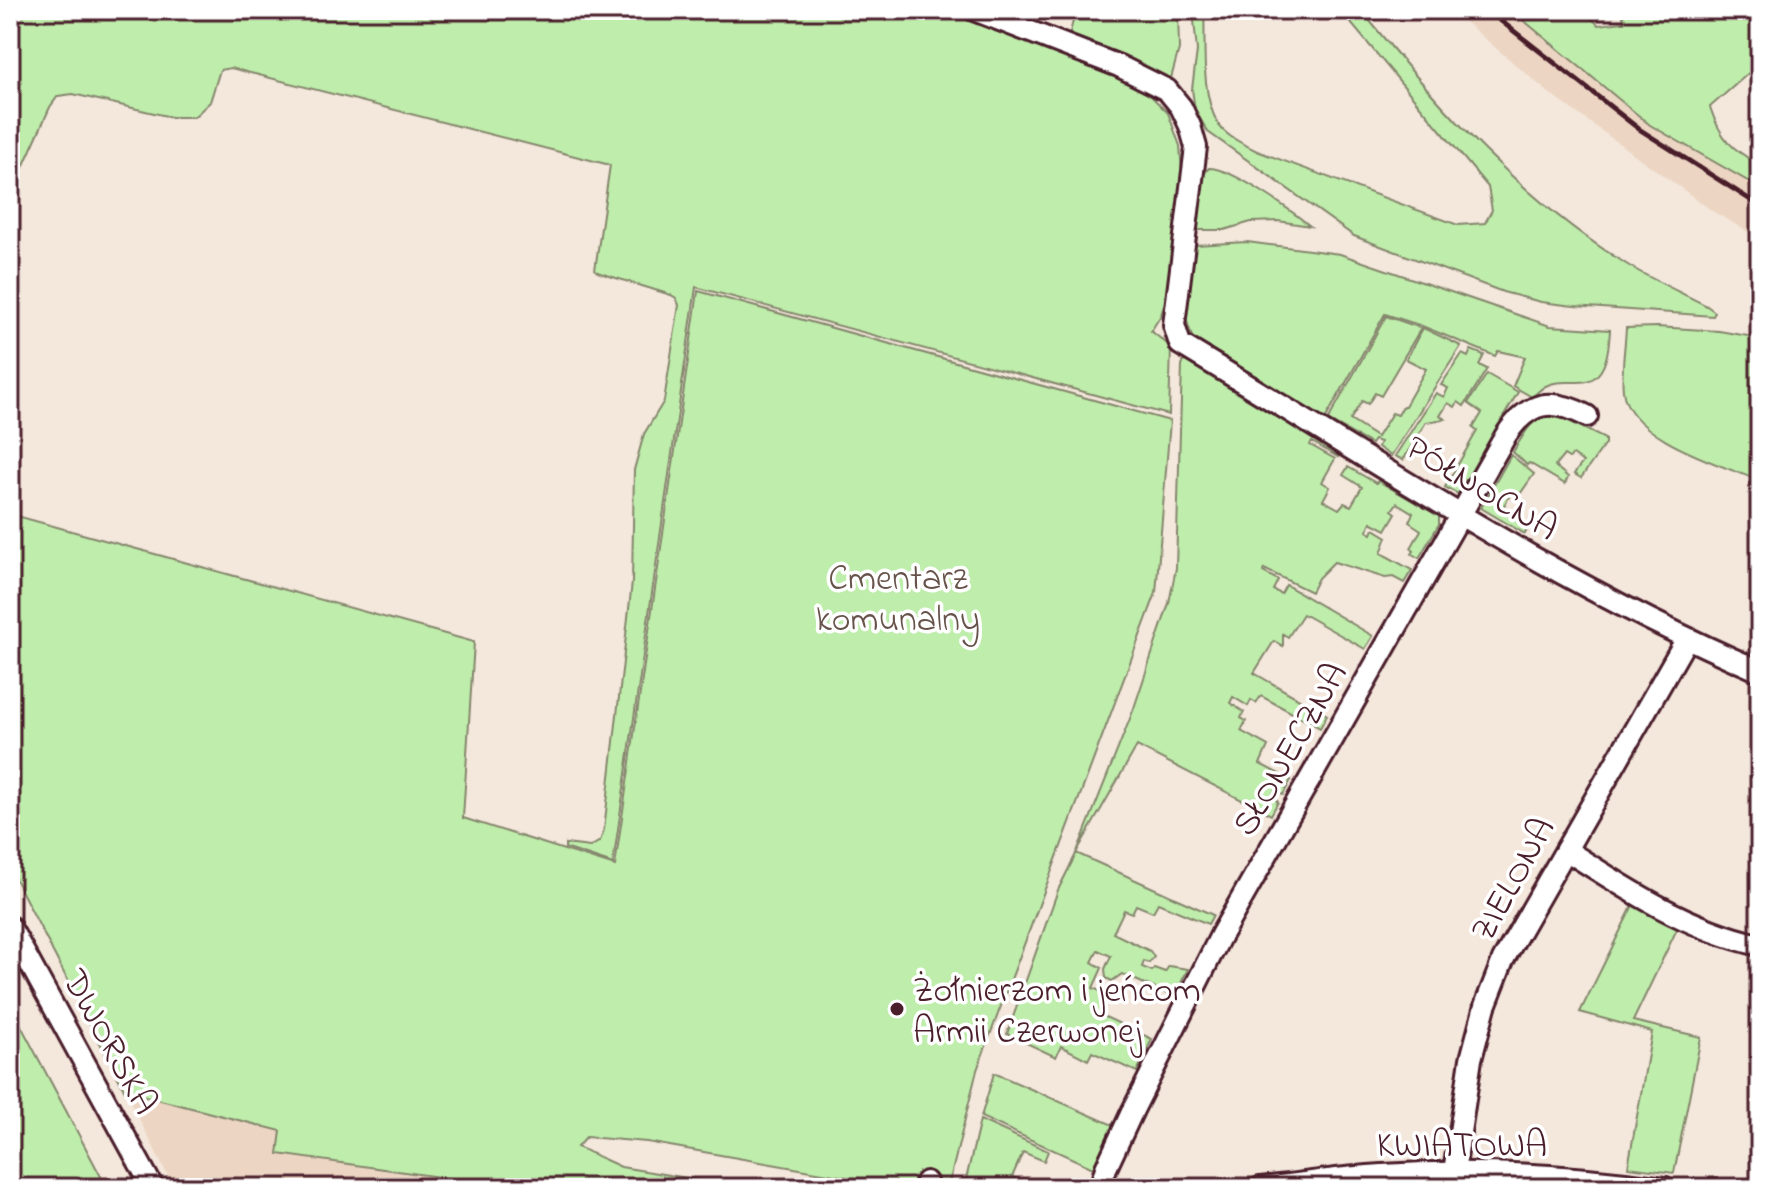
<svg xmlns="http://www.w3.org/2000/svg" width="1770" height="1198" viewBox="0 0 1770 1198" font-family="'Indie Flower',sans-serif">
<rect width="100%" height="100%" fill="#f4e7dc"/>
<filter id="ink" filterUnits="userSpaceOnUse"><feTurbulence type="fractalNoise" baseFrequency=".0125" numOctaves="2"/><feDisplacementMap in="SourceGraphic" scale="16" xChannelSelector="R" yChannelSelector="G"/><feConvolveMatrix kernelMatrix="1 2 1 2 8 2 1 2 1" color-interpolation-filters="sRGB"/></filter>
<g filter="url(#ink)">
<!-- built -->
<g fill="#ecd6c3">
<polygon points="1451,10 1511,10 1650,125 1760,188 1760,239 1714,212 1549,93"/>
<polygon points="125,1091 282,1131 278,1154 517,1188 174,1188"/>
</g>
<!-- green -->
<g fill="#bfeeac" stroke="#84866c" stroke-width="2">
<path d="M10 10H579C596 17 618 19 635 10H955L1104 68 1145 90 1168 113 1180 146 1182 174 1173 276 1161 315 1151 331 1171 347 1169 415 696 287 613 864 565 848V844L590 847 600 841 604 830 632 582 634 470 644 434 664 401 679 305 676 298 671 295 600 273 595 270 610 165 231 68 220 70 210 102 194 117H171L73 94 58 96 50 107 10 196Z"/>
<polygon points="1076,10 1178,10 1179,49 1170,82 1069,36"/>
<path d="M1193 10H1204C1206 45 1200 90 1217 122 1224 136 1244 144 1257 151L1458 225 1485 223 1492 210 1488 187 1340 10H1361C1439 107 1524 202 1631 267 1655 281 1682 293 1707 306L1715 312 1713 316 1574 306 1541 302 1503 292 1354 236 1208 132 1195 110 1192 89 1197 51Z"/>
<path d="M1511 10H1581L1599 25 1624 22 1622 10H1760V63L1710 107C1720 138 1731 149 1760 165V188L1650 125Z"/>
<path d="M1209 168C1232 168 1291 210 1310 226L1278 221 1251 222 1224 230H1197L1204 174Z"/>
<path d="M1247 242 1340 254 1550 326 1610 330C1609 347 1607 376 1587 381 1574 384 1560 379 1548 385 1542 387 1537 393 1532 397L1513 386 1525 357 1498 351 1495 356 1422 326 1385 314 1324 421 1202 349 1193 340 1186 318 1192 250 1195 245Z"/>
<polygon points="698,291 1170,421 1156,593 977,1070 948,1188 908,1188 647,1142 586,1137 577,1147 621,1167 747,1188 517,1188 278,1154 281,1131 125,1091 10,869 10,514 474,642 463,818 615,866"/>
<polygon points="1386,316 1421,328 1381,396 1375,393 1368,404 1362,401 1350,420 1377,437 1392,413 1398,415 1403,406 1405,406 1426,369 1406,359 1423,328 1461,346 1391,456 1378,447 1380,442 1374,440 1371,444 1328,420"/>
<path d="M1657 327 1719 331 1760 338V481C1722 465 1629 439 1623 391 1621 371 1625 348 1626 328Z"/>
<polygon points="1471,350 1484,355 1479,365 1487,369 1464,406 1458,402 1455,407 1448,403 1440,416 1445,419 1426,422 1403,460 1395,456 1436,393 1444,397 1448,388 1441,385 1462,354 1468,357"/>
<polygon points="1188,359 1341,451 1338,457 1312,442 1310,445 1335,459 1322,482 1330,487 1323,500 1339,509 1344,503 1351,506 1362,487 1343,475 1348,467 1376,483 1378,481 1439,516 1439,524 1419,558 1412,554 1414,551 1411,548 1421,530 1409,522 1413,513 1397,503 1392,510 1396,513 1386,530 1371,522 1367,531 1372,534 1374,529 1387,537 1381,553 1412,570 1404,583 1393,577 1385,578 1334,562 1318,578 1311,592 1264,569 1263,572 1278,580 1273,590 1281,594 1286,585 1373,636 1365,649 1303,614 1288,637 1283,634 1283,646 1274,641 1254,673 1327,715 1320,728 1261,696 1256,703 1251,700 1248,706 1233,697 1230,703 1244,712 1241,718 1246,721 1241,731 1268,746 1260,764 1291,780 1283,795 1275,791 1272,796 1278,802 1271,815 1137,746 1076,853 1213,915 1208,924 1158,903 1153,912 1136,905 1132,913 1124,910 1113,933 1150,951 1154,957 1149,963 1144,961 1142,967 1152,971 1154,968 1165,972 1169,966 1188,969 1174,997 1122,974 1112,981 1106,978 1105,969 1111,956 1098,950 1092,962 1102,968 1093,988 1107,994 1103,1016 1152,1039 1137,1072 1092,1052 1088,1060 1061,1046 1056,1057 1007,1034 1058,890 1076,854 1133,711 1169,603 1176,568 1182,365 1184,361"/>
<polygon points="1487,374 1518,392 1458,494 1445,487 1477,431 1473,428 1482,413 1468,403"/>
<path d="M1548 416 1565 419 1605 439V444L1581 478 1574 474 1583 462 1573 455 1569 458 1564 455 1555 466 1568 477 1565 484 1529 463 1527 465 1513 452C1523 437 1529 419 1548 416Z"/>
<polygon points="1511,455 1534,474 1520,494 1512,491 1501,511 1528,527 1525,534 1481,508"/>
<polygon points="1634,903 1678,927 1633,1021 1701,1037 1674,1173 1628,1167 1652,1032 1580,1012"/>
<polygon points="10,1005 107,1188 10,1188"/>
<polygon points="994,1073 1113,1125 1093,1168 981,1117"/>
<polygon points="980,1120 1048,1151 1044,1161 1023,1152 1012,1177 1026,1183 1025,1188 964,1188"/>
</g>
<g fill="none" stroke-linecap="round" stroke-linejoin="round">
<!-- minor casing -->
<g stroke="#4a1f2b" stroke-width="26">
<g id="minor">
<path d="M974 10 1119 66 1167 90 1181 107 1190 126 1196 147 1174 325 1180 344C1370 458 1556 584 1760 671"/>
<path d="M1566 850C1626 889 1689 930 1760 945"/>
<polyline points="10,927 153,1188"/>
<polyline points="1454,1172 1471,1059 1485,1006 1503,960 1686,640"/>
<polyline points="925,1188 926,1182"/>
<path d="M1100 1188 1106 1168 1133 1110 1221 935 1506 435C1529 401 1551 397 1587 416"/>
<path d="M1260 1188C1301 1184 1342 1177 1382 1175 1477 1169 1571 1175 1665 1188"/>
</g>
</g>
<!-- minor -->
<use href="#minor" stroke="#fff" stroke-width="20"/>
<!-- rail -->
<polyline stroke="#4a1f2b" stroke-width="5" points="1487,10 1639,129 1760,206"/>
</g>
</g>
<!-- markers -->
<circle fill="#4a1f2b" stroke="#fff" stroke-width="3" cx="897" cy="1009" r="8"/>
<g text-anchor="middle" stroke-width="7" stroke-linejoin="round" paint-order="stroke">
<!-- street labels -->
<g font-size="36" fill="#4a1f2b" stroke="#fff">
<text transform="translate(1483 486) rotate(31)" y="13">PÓŁNOCNA</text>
<text transform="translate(1288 748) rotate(-60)" y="13">SŁONECZNA</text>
<text transform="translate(1511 878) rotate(-61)" y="13">ZIELONA</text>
<text transform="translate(112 1041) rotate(61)" y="13">DWORSKA</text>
<text x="1462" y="1156">KWIATOWA</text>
</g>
<!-- park labels -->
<g font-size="36" fill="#67534b" stroke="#fff">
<text x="898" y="589">Cmentarz<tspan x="898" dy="41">komunalny</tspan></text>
</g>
<!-- poi labels -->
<g font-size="36" fill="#4a1f2b" stroke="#fff" text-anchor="start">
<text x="913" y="1001">Żołnierzom i jeńcom<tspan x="913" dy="41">Armii Czerwonej</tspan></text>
</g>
</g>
<!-- margin -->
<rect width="1770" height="1198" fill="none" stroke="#fff" stroke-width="40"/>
<rect x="20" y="20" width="1730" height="1158" fill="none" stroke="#4a1f2b" stroke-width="3" filter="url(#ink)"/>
</svg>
